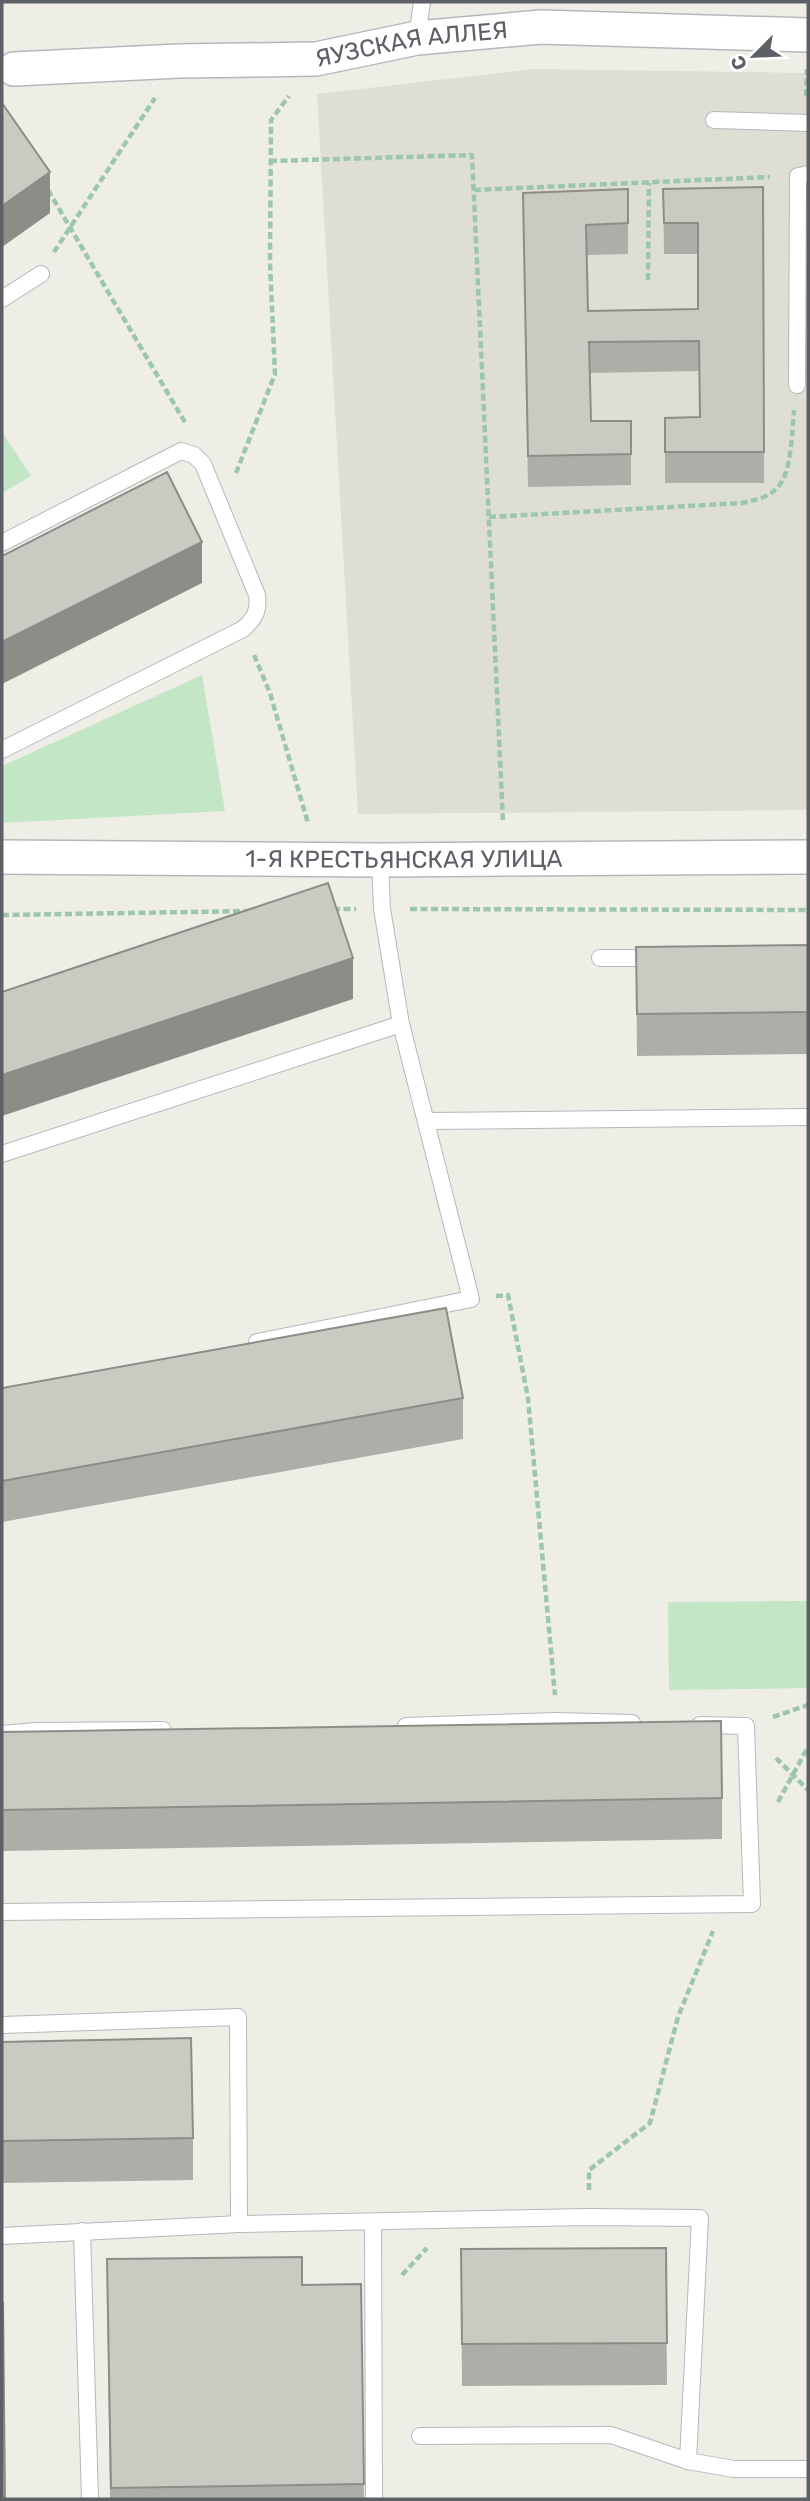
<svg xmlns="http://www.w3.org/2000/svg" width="810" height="2501" viewBox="0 0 810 2501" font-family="Rubik,sans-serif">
<rect width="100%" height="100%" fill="#efeee6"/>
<!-- education -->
<polygon fill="#dfded4" points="533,69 808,73 808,810 358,814 317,94"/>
<!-- green -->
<g fill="#c3e6c7">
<polygon points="2,432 31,476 2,493"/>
<polygon points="202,675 225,811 2,823 2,766"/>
<polygon points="808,1601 808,1688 669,1690 668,1602"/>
</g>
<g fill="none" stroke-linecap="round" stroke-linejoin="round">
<!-- lane casing -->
<g stroke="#b6b7bc" stroke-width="18">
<g id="lane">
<polyline points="417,38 422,2"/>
<polyline points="714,120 808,123"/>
<polyline points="2,299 41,274"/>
<polyline points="797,385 798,176 808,174"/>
<path d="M2 543 181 451 194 455 203 464 257 595C259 611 255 618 243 629L2 750"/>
<polyline points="600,958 655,958"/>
<polyline points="427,1121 808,1117"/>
<polyline points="2,1154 401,1024 382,909 380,860"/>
<polyline points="257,1342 471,1299 401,1024"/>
<polyline points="406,1726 556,1721 632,1723"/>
<polyline points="2,1734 36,1731 163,1730"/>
<polyline points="2,1912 752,1904 746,1726 700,1725"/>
<polyline points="2,2025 238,2017 239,2224 588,2217 700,2218 688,2461 734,2469 808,2469"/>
<polyline points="373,2222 374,2499"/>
<polyline points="82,2231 90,2499"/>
<polyline points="2,2236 239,2224"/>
<polyline points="420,2436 611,2435 688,2461"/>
</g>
</g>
<!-- street casing -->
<g stroke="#b6b7bc" stroke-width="36">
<g id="street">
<path id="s1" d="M14 69 179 61 316 59 417 38 541 27 808 35"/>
<path id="s2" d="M2 857 380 860 808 857"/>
</g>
</g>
<!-- path -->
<g stroke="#9cc7ad" stroke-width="4.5" stroke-dasharray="7 3.5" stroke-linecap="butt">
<polyline points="806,96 807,69"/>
<polyline points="270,161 472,155 503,823"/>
<polyline points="48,190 186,424"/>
<polyline points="474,190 770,177"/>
<polyline points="54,252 155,98"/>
<polyline points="648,280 649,183"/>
<polyline points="236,473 275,374 270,264 271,120 289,96"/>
<path d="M489 517 742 503C755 500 768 498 778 487 792 472 792 430 794 410"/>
<polyline points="254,655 270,693 308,823"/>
<polyline points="333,909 356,909"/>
<polyline points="410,909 808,910"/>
<polyline points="2,915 251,911"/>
<polyline points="496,1296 508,1295 528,1398 555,1695"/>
<polyline points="773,1717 808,1705"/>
<polyline points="776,1758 808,1790"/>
<polyline points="778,1802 808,1747"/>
<polyline points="589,2190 589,2170 650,2123 678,2017 713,1931"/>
<polyline points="402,2275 427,2248"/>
</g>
<!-- lane -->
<use href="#lane" stroke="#fff" stroke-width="16"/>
<!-- street -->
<use href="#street" stroke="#fff" stroke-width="33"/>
</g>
<!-- wall -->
<g fill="#aeada7">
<polygon points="763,187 764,483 665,483 665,418 700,417 699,371 590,373 591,421 631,421 631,485 528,487 523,193 628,189 628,254 586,255 588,311 698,309 698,254 664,254 663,189"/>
<polygon points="808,945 808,1054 637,1056 636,947"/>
<polygon points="2,1388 463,1398 463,1439 2,1522"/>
<polygon points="2,1732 722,1798 722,1839 2,1851"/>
<polygon points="2,2042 193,2138 193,2180 2,2183"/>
<polygon points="666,2248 667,2385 462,2386 461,2249"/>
<polygon points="361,2284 364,2499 110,2499 107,2290"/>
</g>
<!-- shaded-wall -->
<g fill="#8d8d88">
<polygon points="50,172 50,213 2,247 2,206"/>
<polygon points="202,542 202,583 2,684 2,642"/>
<polygon points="353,958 353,999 2,1116 2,1075"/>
</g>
<!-- building -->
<g fill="#cac9c2" stroke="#8d8d88" stroke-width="2">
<polygon points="2,103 50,172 2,206"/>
<polygon points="763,187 764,452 665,452 665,418 700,417 699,341 589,342 591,421 631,421 631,454 528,456 523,193 628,189 628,223 586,225 588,311 698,309 698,223 664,223 663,189"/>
<polygon points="167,472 202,542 2,642 2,556"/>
<polygon points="328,883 353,958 2,1075 2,992"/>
<polygon points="808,945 808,1012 637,1014 636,947"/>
<polygon points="446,1308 463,1398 2,1481 2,1388"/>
<polygon points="721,1721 722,1798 2,1810 2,1732"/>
<polygon points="191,2038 193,2138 2,2141 2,2042"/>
<polygon points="666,2248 667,2343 462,2344 461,2249"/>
<polygon points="302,2257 302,2285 361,2284 364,2484 111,2488 107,2259"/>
<polygon points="2,2303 3,2303 5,2499 2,2499"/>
</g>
<g text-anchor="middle" stroke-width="5" stroke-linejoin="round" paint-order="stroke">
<!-- street labels -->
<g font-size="24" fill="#5d6066" stroke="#fff">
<text dy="8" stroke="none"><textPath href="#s1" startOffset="399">ЯУЗСКАЯ АЛЛЕЯ</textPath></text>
<text dy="8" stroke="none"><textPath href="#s2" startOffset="402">1-Я КРЕСТЬЯНСКАЯ УЛИЦА</textPath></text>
</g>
</g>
<!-- border -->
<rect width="810" height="2501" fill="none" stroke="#5d6066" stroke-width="7"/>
<!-- north arrow -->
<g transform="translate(754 56) rotate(246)" stroke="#ffffff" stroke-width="5" paint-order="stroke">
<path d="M0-5L12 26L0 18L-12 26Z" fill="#5d6066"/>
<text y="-10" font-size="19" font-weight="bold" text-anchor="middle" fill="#5d6066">С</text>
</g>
</svg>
